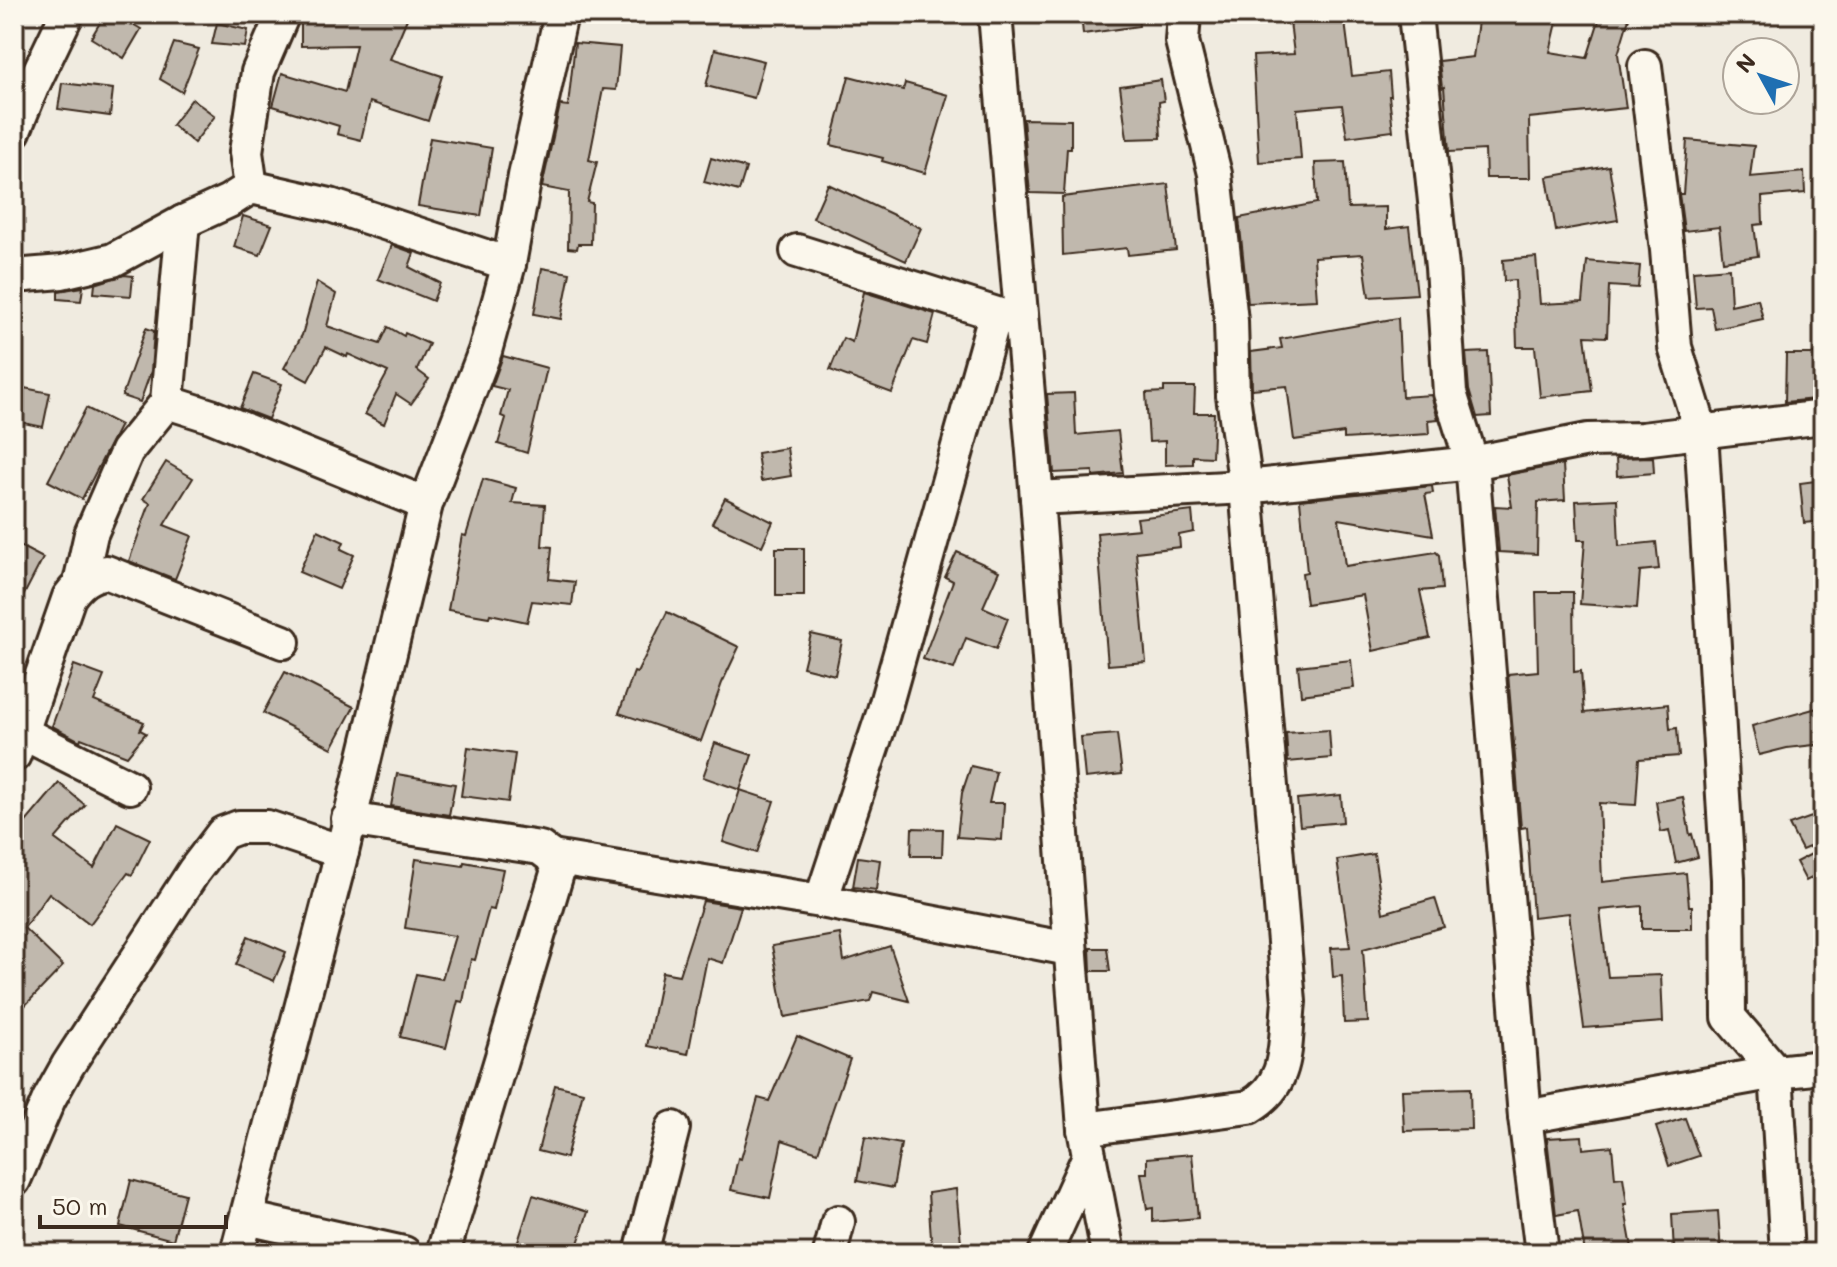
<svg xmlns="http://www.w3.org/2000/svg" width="1837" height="1267" viewBox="0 0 1837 1267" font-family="Mali,sans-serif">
<rect width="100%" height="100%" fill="#f0ebe0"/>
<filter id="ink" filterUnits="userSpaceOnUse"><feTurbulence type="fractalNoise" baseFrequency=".0125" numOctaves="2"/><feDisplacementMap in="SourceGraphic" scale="16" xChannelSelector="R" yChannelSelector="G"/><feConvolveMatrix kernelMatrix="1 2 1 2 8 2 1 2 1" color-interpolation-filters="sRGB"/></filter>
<g filter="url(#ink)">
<!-- building -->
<g fill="#c0b8ad" stroke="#3b2a1e" stroke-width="2">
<polygon points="105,14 116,14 141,29 124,58 91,38"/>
<polygon points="409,14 390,59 442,76 428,121 370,102 361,140 337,134 339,126 273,106 282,73 345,92 356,45 301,46 301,16"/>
<polygon points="1081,14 1138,14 1139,26 1083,34"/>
<polygon points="1289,14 1344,14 1352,76 1389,72 1391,96 1389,96 1393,131 1347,137 1342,105 1297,109 1301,159 1259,162 1253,56 1294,54"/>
<polygon points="1479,14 1559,14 1550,52 1587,58 1601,14 1616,14 1629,18 1618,54 1626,108 1529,118 1530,178 1486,178 1485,150 1449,152 1444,87 1442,88 1439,61 1473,57"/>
<polygon points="217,23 248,30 245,47 212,44"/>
<polygon points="174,43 199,49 182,92 160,79"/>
<polygon points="575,43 620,47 616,90 603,89 589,160 597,162 587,202 592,203 591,244 578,244 577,249 568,248 569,192 542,187 560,105 568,106"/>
<polygon points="715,49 764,61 754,98 706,86"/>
<polygon points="849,76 903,90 905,83 948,95 925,173 882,161 883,158 831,145"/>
<polygon points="1161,80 1164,101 1159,102 1161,138 1127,139 1120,86"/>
<polygon points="62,83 113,89 110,116 58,109"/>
<polygon points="192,99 215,116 194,143 172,125"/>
<polygon points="1023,119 1071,120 1071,148 1067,148 1064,194 1030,193"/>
<polygon points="430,138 492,148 481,216 418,206"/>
<polygon points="1687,140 1754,146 1750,177 1804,172 1805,193 1762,197 1763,224 1754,225 1758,256 1723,261 1719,227 1684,231 1679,194 1683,194"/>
<polygon points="711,158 746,168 739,191 704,182"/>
<polygon points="1345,162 1348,208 1386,207 1386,229 1409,226 1417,294 1369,297 1363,254 1314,257 1317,300 1248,303 1239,218 1317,203 1315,163"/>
<polygon points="1609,166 1618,220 1556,231 1547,177"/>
<polygon points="828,184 921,228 906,261 813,218"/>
<polygon points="1168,184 1176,250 1128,255 1127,248 1063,255 1062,197"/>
<polygon points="243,216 272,225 260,255 234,247"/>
<polygon points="392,245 414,253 409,267 440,283 433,301 378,279"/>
<polygon points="1536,257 1540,304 1583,302 1587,261 1640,266 1638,288 1609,286 1607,337 1585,336 1592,391 1540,397 1535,347 1517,347 1515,280 1504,281 1503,260"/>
<polygon points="542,268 570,273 561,319 534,314"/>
<polygon points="1729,268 1731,305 1758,299 1763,319 1715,329 1711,307 1696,308 1693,271"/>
<polygon points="124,275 133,276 131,296 94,293 95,284"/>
<polygon points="317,282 336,294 327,326 380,344 388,327 404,336 405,333 429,344 417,370 429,379 411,404 396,394 384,424 365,414 388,372 348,354 347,357 326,347 308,381 284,368 302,335"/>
<polygon points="83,287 81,301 58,299 58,291"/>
<polygon points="864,292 935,314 927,344 913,340 892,393 830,370 843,338 852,342"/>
<polygon points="1398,318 1402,397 1431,395 1438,419 1428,420 1429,434 1344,439 1344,433 1294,440 1287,386 1252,389 1251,352 1282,348 1280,339"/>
<polygon points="146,328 154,331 151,371 140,402 122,396"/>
<polygon points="1488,352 1491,416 1477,417 1469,390 1466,353"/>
<polygon points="1786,354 1816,354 1815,399 1785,402"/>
<polygon points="503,356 547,368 527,453 498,444 506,418 501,416 508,390 492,386"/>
<polygon points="254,374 282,384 268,419 240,408"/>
<polygon points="14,386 50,393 43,427 14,421"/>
<polygon points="1164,387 1195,387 1194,413 1214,413 1212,457 1193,456 1193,464 1165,465 1165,441 1149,442 1146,393 1164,392"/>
<polygon points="1074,393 1076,435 1118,431 1123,473 1093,476 1093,471 1054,473 1047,394"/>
<polygon points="86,408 120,425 82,499 48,481"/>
<polygon points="787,448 791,476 761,481 757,453"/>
<polygon points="1653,457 1654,473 1617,476 1616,458"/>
<polygon points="166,462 193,478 164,525 192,536 175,579 129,561 150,503 143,499"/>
<polygon points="1563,464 1565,500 1538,502 1537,554 1499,552 1495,506 1512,507 1507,475"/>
<polygon points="483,479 516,488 512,503 545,505 542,546 552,547 549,579 575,582 572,605 532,601 527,622 490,614 489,617 448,610 462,535 466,536"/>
<polygon points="1823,480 1823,521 1804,523 1800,483"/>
<polygon points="1432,486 1433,493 1425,494 1433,535 1339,519 1345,566 1436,552 1439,555 1442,589 1420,591 1430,638 1373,651 1363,595 1306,604 1302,573 1307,572 1300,500"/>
<polygon points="725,498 773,522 762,546 712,523"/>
<polygon points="1617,499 1619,546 1656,542 1659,569 1640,571 1637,608 1580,604 1585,540 1578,540 1576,501"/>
<polygon points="1192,511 1194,532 1179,535 1180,547 1136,552 1146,662 1108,665 1097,533 1139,529 1137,518"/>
<polygon points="318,530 344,542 341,549 354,555 339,589 299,572"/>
<polygon points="14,543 43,558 14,614"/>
<rect x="776" y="548" width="28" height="48"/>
<polygon points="957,552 999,571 983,607 1008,618 996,649 966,638 954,669 923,659 953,581 945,577"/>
<polygon points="1536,592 1573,592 1574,672 1581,671 1584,713 1668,704 1670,729 1677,728 1679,756 1639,759 1636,805 1599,803 1602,882 1686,873 1689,906 1692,906 1692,929 1642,929 1642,906 1600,910 1608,977 1661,975 1663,1022 1584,1028 1569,913 1533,917 1527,827 1521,828 1508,674 1538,671"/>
<polygon points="667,612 739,647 722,683 701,741 619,713 634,672 637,673"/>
<polygon points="811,634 842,641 835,675 803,667"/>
<polygon points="1351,660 1354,688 1301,695 1298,666"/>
<polygon points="74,665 104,676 94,701 144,722 140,730 146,733 127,756 81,738 80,741 52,726"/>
<polygon points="285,672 354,707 332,748 263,713"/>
<polygon points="1817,708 1818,717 1821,717 1823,744 1787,748 1759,755 1752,726"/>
<polygon points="1329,730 1331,758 1288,762 1286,733"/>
<polygon points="1117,734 1122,774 1085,778 1081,737"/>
<polygon points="715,743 752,755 740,790 703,777"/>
<polygon points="468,747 515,754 508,802 461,796"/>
<polygon points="971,766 996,772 989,803 1004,803 1002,840 957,837 962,793"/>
<polygon points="397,774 455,784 449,815 391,806"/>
<polygon points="59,783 85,805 55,839 94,868 117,823 150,839 132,875 128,873 90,924 49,893 24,928 63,966 14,1017 14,836"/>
<polygon points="740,790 774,801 757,853 723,842"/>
<polygon points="1341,795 1343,822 1300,826 1297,799"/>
<polygon points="1683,797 1690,835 1692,834 1698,857 1676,863 1669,830 1661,832 1656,802"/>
<polygon points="1823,813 1823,841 1802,850 1789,825"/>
<polygon points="912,828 943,829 942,856 911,856"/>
<polygon points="1823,848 1823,872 1806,881 1796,862"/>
<polygon points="1374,854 1383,913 1435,898 1444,927 1363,949 1368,1022 1344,1023 1342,976 1333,977 1331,948 1350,947 1337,860"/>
<polygon points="858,857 880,860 876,890 853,887"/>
<polygon points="416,859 463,866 464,862 503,869 494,910 489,909 475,960 471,959 463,1002 458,1001 446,1048 400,1037 416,974 442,979 455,936 405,928"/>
<polygon points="703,901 741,907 723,963 707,958 688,1054 647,1046 662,972 679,975"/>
<polygon points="840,934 844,961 890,946 909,1001 873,992 870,1001 785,1017 772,946"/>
<polygon points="248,936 286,952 274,981 236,965"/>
<polygon points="1090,948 1107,948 1110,971 1091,971"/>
<polygon points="797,1036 850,1059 818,1152 782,1140 770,1198 731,1190 738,1158 741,1159 758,1098 769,1101"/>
<polygon points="555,1085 583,1092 566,1158 538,1151"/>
<polygon points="1470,1088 1471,1129 1404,1131 1402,1090"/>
<polygon points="1685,1118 1699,1156 1669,1166 1656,1127"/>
<polygon points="1582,1136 1583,1149 1612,1146 1615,1178 1623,1177 1627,1204 1624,1204 1633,1253 1585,1253 1578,1211 1556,1215 1547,1138"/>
<polygon points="865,1137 901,1144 893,1188 857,1181"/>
<polygon points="1192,1154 1198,1218 1153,1222 1153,1208 1147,1209 1141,1173 1147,1173 1147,1158"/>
<polygon points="131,1180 185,1194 173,1240 120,1226"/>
<polygon points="956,1189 962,1253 932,1253 928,1193"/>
<polygon points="533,1195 588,1212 575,1253 533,1253 516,1248"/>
<polygon points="1718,1211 1721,1253 1674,1253 1672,1214"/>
</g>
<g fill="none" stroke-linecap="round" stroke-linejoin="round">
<!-- minor casing -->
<g stroke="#3b2a1e" stroke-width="38">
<g id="minor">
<polyline points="995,14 1037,498 1084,1129 1108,1253"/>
<polyline points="1415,14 1442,267 1450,393 1472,463 1525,1117 1542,1253"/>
<polyline points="1645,66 1667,250 1675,347 1701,431 1728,879 1729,1017 1776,1072 1787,1253"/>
<polyline points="14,131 32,87 67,14"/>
<polyline points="251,187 246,152 258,72 283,14"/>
<polyline points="183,222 167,402 211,416 426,504"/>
<polyline points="797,251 1016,320"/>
<polyline points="14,276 62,272 113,260 183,222 229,201 251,187 330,205 509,264"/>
<polyline points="1037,498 1246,487 1472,463 1588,440 1642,439 1823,417"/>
<polyline points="80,583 91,534 127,451 167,402"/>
<polyline points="23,733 130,787"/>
<path d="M14 755 69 597C80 582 88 576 106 572L283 642"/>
<polyline points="348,819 540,848 552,857 558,870 443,1253"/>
<polyline points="552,857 821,901 1069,949"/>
<polyline points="821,901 883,714 995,315"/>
<polyline points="1525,1117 1776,1072 1823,1067"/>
<path d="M1084 1129 1249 1107C1291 1083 1284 1046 1289 1002L1246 487 1233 396 1231 321 1215 174 1182 41 1184 14"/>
<polyline points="14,1180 49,1099 68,1065 194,871 223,833 239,827 267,827 342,852"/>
<polyline points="247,1218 404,1253"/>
<polyline points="237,1253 342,852 426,504 485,351 509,264 525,176 561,14"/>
<polyline points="641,1253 673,1128"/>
<polyline points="830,1253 838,1222"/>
<polyline points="1045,1253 1089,1156"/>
</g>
</g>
<!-- minor -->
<use href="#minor" stroke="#fbf7ec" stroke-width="32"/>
</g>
</g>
<!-- margin -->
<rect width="1837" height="1267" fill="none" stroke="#fbf7ec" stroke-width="48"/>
<rect x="24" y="24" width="1789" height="1219" fill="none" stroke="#3b2a1e" stroke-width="3" filter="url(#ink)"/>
<!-- north arrow -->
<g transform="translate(1761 76) rotate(310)"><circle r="38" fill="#fbf7ec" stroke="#aea59a" stroke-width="2"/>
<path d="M0-6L14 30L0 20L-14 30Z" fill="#1f6fb2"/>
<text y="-12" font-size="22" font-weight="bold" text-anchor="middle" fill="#3b2a1e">N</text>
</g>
<!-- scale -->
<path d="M40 1215v12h186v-12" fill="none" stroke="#3b2a1e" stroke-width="4"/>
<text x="52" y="1215" font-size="24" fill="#3b2a1e" stroke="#fbf7ec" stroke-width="6" paint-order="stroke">50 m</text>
</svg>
